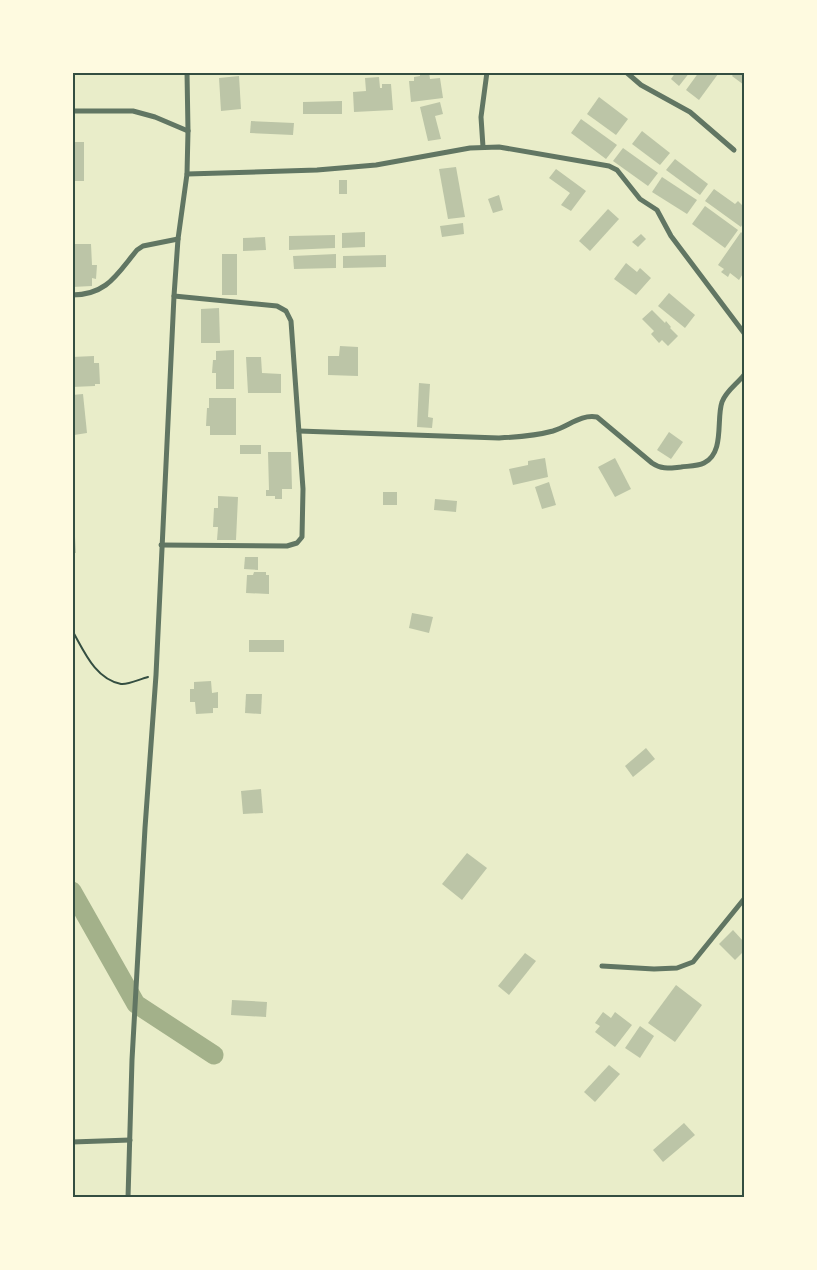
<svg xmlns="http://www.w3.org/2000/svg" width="817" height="1270" viewBox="0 0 817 1270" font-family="'Open Sans',sans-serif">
<rect width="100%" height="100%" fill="#e9edc9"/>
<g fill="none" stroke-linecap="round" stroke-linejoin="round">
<!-- river -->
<polyline stroke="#a3b18a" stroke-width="19" points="72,891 136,1004 214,1055"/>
</g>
<!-- building -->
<g fill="#bcc5a7">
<polygon points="420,72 429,72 430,79 440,78 443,98 411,102 409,81 414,81 414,77 420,76"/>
<polygon points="676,72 690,72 679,86 671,79"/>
<polygon points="699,72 716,72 718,74 699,100 686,90"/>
<polygon points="735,72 744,72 744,85 732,76"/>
<polygon points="239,76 241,109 221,111 219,78"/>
<polygon points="379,77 380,88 382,88 382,84 391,84 393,110 354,112 353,92 366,91 365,78"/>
<polygon points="599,97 628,119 616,135 587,114"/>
<polygon points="342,101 342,114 303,114 303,102"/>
<polygon points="440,102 443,114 435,116 441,139 428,141 420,107"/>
<polygon points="581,119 617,145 606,159 571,133"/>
<polygon points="251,121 294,123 293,135 250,133"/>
<polygon points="642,131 670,153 660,165 632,144"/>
<rect x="72" y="142" width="12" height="39"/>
<polygon points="623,148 658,173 648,186 613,161"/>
<polygon points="675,159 708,184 700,195 666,170"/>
<polygon points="456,167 465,217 448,219 439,169"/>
<polygon points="556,169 586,191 571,211 561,205 570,193 549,178"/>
<polygon points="662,177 697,200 687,214 652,192"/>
<rect x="339" y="180" width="8" height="14"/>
<polygon points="714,189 735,204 738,201 744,207 744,221 741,227 705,201"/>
<polygon points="499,195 503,210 493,213 488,199"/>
<polygon points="705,206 738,230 725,248 692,224"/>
<polygon points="608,209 619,219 590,251 579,241"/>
<polygon points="463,223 464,234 442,237 440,226"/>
<polygon points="365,232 365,247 342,248 342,233"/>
<polygon points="741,232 744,235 744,272 739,280 730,273 728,277 721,272 724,269 718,265"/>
<polygon points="641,234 646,239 638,247 632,242"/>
<polygon points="335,235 335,248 289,250 289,236"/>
<polygon points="265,237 266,250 243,251 243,238"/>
<polygon points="72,244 91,244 92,265 97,265 96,279 92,278 92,286 72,287"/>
<rect x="222" y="254" width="15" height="41"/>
<polygon points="336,254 336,268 294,269 293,256"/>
<polygon points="386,255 386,267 343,268 343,256"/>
<polygon points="626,263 637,272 640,268 651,278 636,295 614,279"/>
<polygon points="669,293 695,315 685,328 658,306"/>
<polygon points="219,308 220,343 201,343 201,309"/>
<polygon points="652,310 665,323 666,321 671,327 670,328 678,336 668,346 662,340 659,343 651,334 654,331 642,319"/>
<polygon points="340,346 358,347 358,376 328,375 328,356 339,356"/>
<polygon points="234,350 234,389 216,389 216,373 212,373 213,360 216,360 216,351"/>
<polygon points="94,356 94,363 99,363 100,384 95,384 95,386 72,387 72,357"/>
<polygon points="246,357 261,357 262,373 281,374 281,393 248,393"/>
<polygon points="419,383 430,384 428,417 433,418 432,428 417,427"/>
<polygon points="83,394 87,433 74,435 72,395"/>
<polygon points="209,398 236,398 236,435 210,435 210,426 206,426 207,408 209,408"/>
<polygon points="669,432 683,442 671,459 657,450"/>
<rect x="240" y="445" width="21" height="9"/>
<polygon points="268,452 291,452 292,489 282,489 282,499 275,499 275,496 266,496 266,490 269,490"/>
<polygon points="545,458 548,477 513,485 509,469 528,465 528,461"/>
<polygon points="615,458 631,489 615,497 598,467"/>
<polygon points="549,482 556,505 542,509 535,487"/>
<rect x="383" y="492" width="14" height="13"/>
<polygon points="218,496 238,497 236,540 217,540 218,527 213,527 214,508 218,508"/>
<polygon points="435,499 457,501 456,512 434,510"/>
<polygon points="72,520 74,520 76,553 72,553"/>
<polygon points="245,557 258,557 258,570 244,569"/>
<polygon points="254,572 266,572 266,575 269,575 269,594 246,593 247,575 253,575"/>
<polygon points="412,613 433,617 429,633 409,628"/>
<rect x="249" y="640" width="35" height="12"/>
<polygon points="211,681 212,693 218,692 218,708 213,708 213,713 196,714 195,702 190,702 190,689 194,689 194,682"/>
<polygon points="246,694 262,694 261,714 245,713"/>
<polygon points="646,748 655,759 633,777 625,766"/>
<polygon points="261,789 263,813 243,814 241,791"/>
<polygon points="467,853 487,868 462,900 442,884"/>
<polygon points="733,930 744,942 744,951 735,960 719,944"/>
<polygon points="525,953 536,961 509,995 498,986"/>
<polygon points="676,985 702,1005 675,1042 648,1023"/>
<polygon points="232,1000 267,1002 266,1017 231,1015"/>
<polygon points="603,1012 611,1018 615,1012 632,1025 615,1047 595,1032 600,1026 595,1023"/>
<polygon points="640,1026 654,1036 640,1058 625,1048"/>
<polygon points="609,1065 620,1074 595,1102 584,1092"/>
<polygon points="684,1123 695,1135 663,1162 653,1150"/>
</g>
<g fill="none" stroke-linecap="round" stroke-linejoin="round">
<!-- path -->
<path stroke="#344e41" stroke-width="2" d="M72 630C84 651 95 679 121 684 128 685 140 679 148 677"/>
<!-- minor -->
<g stroke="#617663" stroke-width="5">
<polyline points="626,72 641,85 690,112 734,150"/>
<polyline points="72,111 133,111 155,117 188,131"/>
<polyline points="483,147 481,117 487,72"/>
<polyline points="187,174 317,170 376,165 470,148 499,147 609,166 617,170 640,199 657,210 671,236 744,333"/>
<path d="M72 295C107 295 117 274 137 250L143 246 178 239"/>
<path d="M299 431 499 438C518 437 535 436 553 431 569 426 581 414 597 417L652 463C662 470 670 468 681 467 689 466 698 466 704 463 725 453 716 419 722 402 726 391 737 384 744 375"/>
<polyline points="161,545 287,546 297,543 302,537 303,489 291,321 286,311 277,306 174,296"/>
<polyline points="602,966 654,969 677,968 693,962 744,899"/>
<polyline points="72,1142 130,1140"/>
<polyline points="128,1198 132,1060 145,828 156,675 174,296 178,239 187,174 188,131 187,72"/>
</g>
</g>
<!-- border -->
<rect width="817" height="1270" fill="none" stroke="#fefae0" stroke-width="148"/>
<rect x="74" y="74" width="669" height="1122" fill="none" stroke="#344e41" stroke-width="2"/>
</svg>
